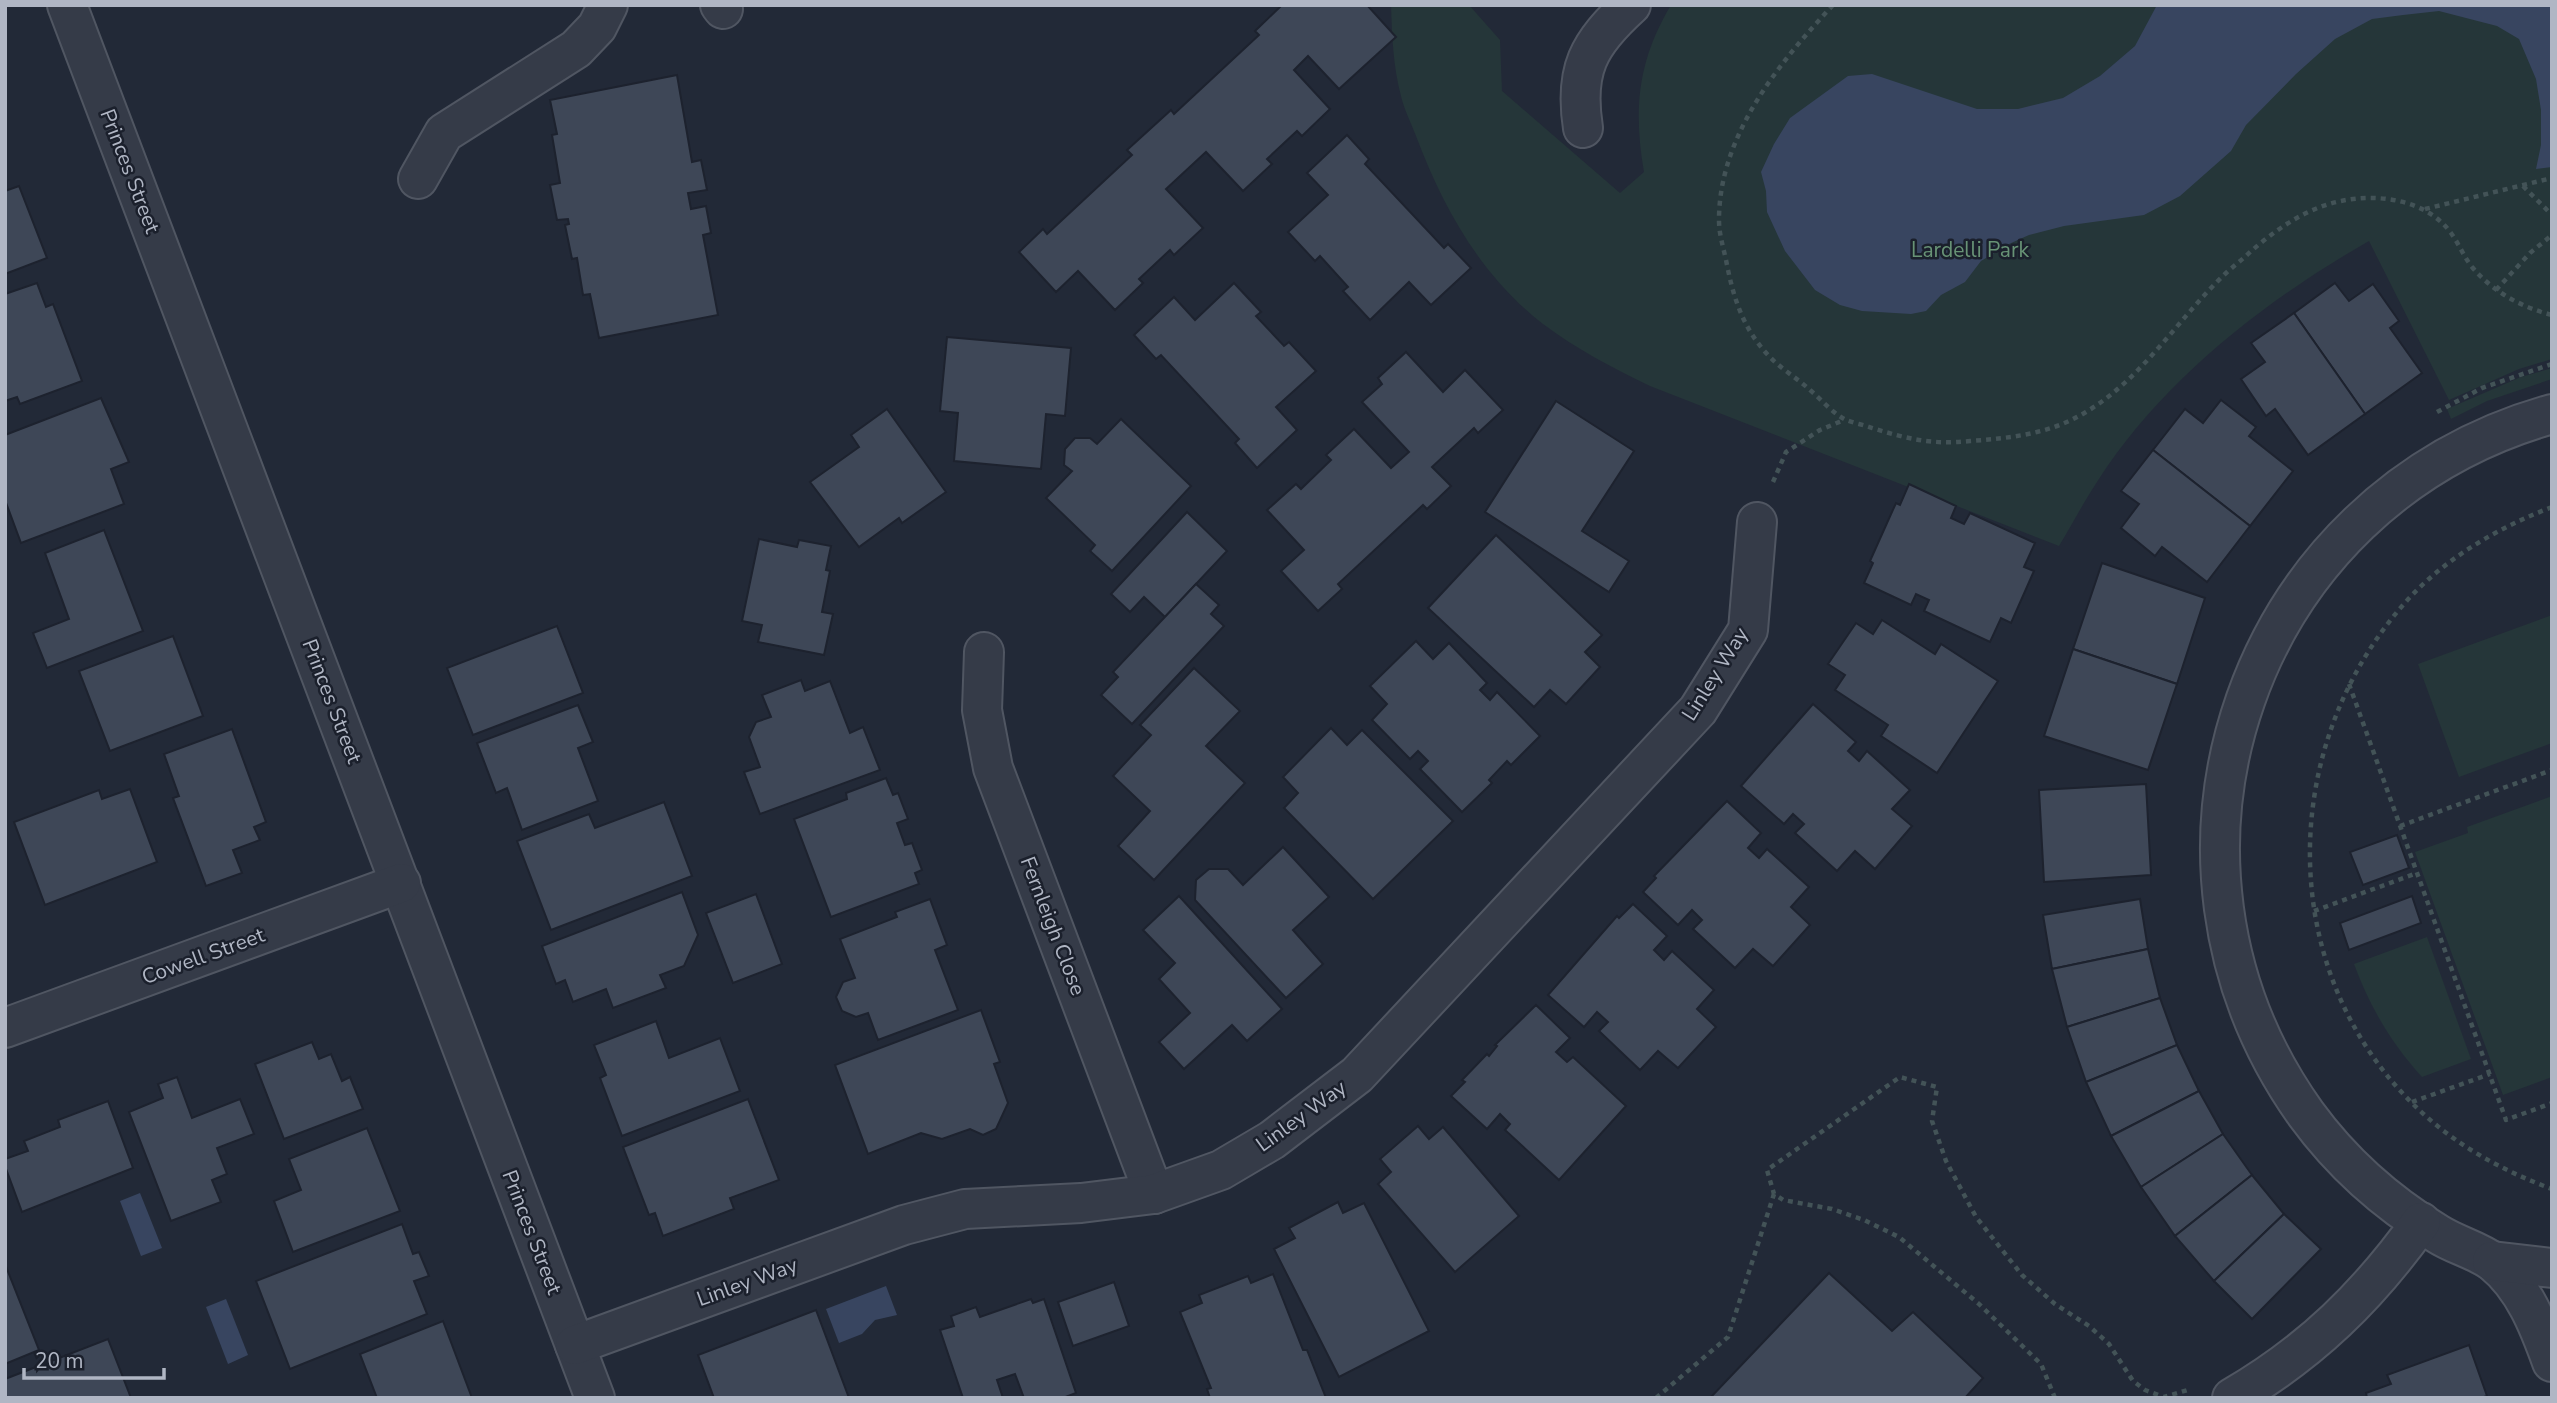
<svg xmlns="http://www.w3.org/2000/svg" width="2557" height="1403" viewBox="0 0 2557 1403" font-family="'Nunito Sans',sans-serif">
<rect width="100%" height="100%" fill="#222937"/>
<!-- green -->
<g fill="#253639">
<path d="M1391 5H1469L1500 40 1502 91 1620 193 1644 172C1633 109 1638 60 1671 5H2552V359L2519 369 2449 400 2369 241C2266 300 2162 380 2097 482 2083 503 2072 525 2059 546L1650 386C1613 368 1576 349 1543 324 1481 276 1443 208 1416 136 1411 123 1404 109 1401 96 1393 66 1392 35 1391 5Z"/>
<polygon points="2552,368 2552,379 2487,401 2451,419 2447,409 2521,377"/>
<polygon points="2552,615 2552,743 2459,777 2418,664"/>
<polygon points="2552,796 2552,1077 2503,1095 2415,852 2468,833 2467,827"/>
<path d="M2427 937 2471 1059 2422 1077C2391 1043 2370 1007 2354 964Z"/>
</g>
<!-- water -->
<g fill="#384560">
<polygon points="2157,5 2552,5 2552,167 2536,169 2541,145 2541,110 2536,79 2519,39 2497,26 2439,11 2403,15 2372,19 2335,39 2296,74 2246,125 2231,151 2180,196 2144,215 2064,226 2029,235 2009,244 1981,261 1965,282 1941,295 1926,311 1911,314 1862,311 1840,305 1815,290 1785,251 1767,212 1766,191 1761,172 1774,144 1790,118 1848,76 1872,74 1977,109 2018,109 2063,98 2100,76 2135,46"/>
<polygon points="140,1193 162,1248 141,1256 120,1201"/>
<polygon points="886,1286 897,1315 875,1320 862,1334 839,1343 826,1309"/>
<polygon points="226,1299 248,1355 228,1364 206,1307"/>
</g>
<!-- building -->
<g fill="#3e4757" stroke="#1d222e" stroke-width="2">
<polygon points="1282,5 1367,5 1396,37 1339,89 1308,56 1294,70 1330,109 1302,136 1297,131 1267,159 1272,164 1243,191 1206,152 1166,189 1203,228 1174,255 1170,250 1139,279 1143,283 1115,310 1078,271 1056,292 1019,252 1043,229 1047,234 1132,155 1127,150 1171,110 1174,114 1259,35 1255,31"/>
<polygon points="677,75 692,162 701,160 707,190 688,193 691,209 706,206 711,233 703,235 718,315 599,338 590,294 583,295 577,258 572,259 565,225 569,224 568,219 557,220 550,185 560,183 552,135 557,134 550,100"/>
<polygon points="1347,135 1369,159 1365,164 1444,248 1448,244 1471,268 1431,305 1409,282 1370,320 1343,291 1348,287 1320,256 1315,261 1288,232 1328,195 1307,173"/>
<polygon points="19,186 47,258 5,274 5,191"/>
<polygon points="37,283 46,307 53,304 82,381 20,404 17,397 5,401 5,294"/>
<polygon points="1234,283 1261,312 1256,316 1284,346 1289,342 1316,371 1276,407 1297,430 1257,468 1235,443 1239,439 1161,355 1156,359 1134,335 1174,297 1195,320"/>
<polygon points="2335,283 2349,301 2373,284 2399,321 2390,328 2422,373 2365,414 2294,313"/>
<polygon points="2294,313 2365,414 2308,455 2275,409 2266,416 2241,379 2265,362 2251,343"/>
<polygon points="947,337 1071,348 1065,416 1046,414 1041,469 954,461 958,413 940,411"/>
<polygon points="1406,352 1443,392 1465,370 1503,410 1478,433 1474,428 1432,467 1451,486 1427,509 1423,505 1338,584 1342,589 1318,611 1281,571 1304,550 1267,510 1296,484 1301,489 1331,460 1326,455 1354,429 1391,468 1409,452 1362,402 1382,384 1378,378"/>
<polygon points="101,398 129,462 111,469 124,504 21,543 5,500 5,435"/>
<polygon points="2221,400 2256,427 2249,436 2293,471 2250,526 2153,450 2185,409 2203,423"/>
<polygon points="1556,401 1634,451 1582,531 1629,561 1609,592 1485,512"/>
<polygon points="887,409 946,492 902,523 899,518 859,547 810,482 859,447 851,435"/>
<polygon points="1121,419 1191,486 1112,571 1090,551 1095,545 1046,498 1072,471 1064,465 1065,449 1075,438 1090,438 1097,444"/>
<polygon points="2153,450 2250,526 2207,582 2162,547 2155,556 2121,528 2139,504 2121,491"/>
<polygon points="1909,484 1956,506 1951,518 1964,524 1970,513 2035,543 2024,567 2034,571 2011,623 2001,618 1990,642 1924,611 1929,600 1916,594 1911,605 1864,583 1873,563 1870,561 1896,503 1900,505"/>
<polygon points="1187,512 1227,551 1165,617 1144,597 1130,612 1111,594"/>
<polygon points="104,530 143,631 47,668 33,633 69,619 45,553"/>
<polygon points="1496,535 1602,635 1585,652 1600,667 1566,704 1550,690 1534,707 1428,608"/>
<polygon points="759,539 797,547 799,540 831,546 826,570 830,571 822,612 833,614 824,655 758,642 762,625 742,621"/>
<polygon points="2102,563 2205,598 2177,684 2073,649"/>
<polygon points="1196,584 1219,605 1211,614 1224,626 1132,724 1101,695 1118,677 1113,672"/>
<polygon points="1882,620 1935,654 1941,644 1998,681 1937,773 1881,736 1888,725 1835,690 1845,675 1828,664 1856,623 1873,634"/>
<polygon points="557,626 583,693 473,735 447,668"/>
<polygon points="173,636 203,716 110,751 79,671"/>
<polygon points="1416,641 1433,659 1449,643 1487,683 1480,690 1490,700 1497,692 1540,736 1511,765 1507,761 1489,780 1492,783 1462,812 1420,769 1428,761 1418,751 1410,759 1372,720 1387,704 1370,686"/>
<polygon points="2073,649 2177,684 2148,770 2044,736"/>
<polygon points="1194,668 1240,711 1206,746 1245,783 1154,880 1118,846 1150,811 1113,776 1151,735 1140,725"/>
<polygon points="801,680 805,691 830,681 850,733 863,727 880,770 760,814 744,772 760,767 749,737 756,722 771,717 762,695"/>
<polygon points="1813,704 1856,742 1848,751 1859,761 1867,751 1910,790 1892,809 1912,826 1875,869 1855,851 1837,871 1795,833 1804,824 1793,814 1784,824 1741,786"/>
<polygon points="578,705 593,742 578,748 598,801 522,830 507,788 496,793 477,743"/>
<polygon points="1331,728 1347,745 1362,730 1453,821 1373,899 1284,808 1298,793 1283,777"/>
<polygon points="232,729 266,822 254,827 260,840 233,850 242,873 206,886 173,798 179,796 164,754"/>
<polygon points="886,778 893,795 898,793 908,819 897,823 905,845 912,843 922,870 915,873 919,884 831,917 794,819 847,799 846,793"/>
<polygon points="2146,784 2151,875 2044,882 2039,790"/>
<polygon points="130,789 157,862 45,905 14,822 99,790 102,799"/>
<polygon points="1727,801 1761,833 1748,848 1759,858 1767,849 1809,887 1791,907 1810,925 1773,966 1753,949 1735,968 1693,929 1702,920 1692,910 1678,925 1643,892 1656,878 1654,876"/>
<polygon points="664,802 692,876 551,930 517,841 589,814 595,828"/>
<polygon points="2397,835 2409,868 2363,885 2350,852"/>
<polygon points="1283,847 1329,897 1293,930 1323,964 1286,998 1195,900 1196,880 1209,869 1228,869 1243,885"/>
<polygon points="682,892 698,935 684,966 660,975 666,988 613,1008 606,989 573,1002 565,980 556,984 542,946"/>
<polygon points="756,894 782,964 733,983 706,913"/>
<polygon points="1179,896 1282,1009 1247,1041 1232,1025 1184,1069 1159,1042 1190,1013 1159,979 1175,963 1143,930"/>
<polygon points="2412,896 2421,923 2349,950 2340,923"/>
<polygon points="930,899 947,945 935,950 958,1010 878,1040 868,1013 856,1017 842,1011 836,997 843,982 855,978 840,939 897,917 895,912"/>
<polygon points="2140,899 2148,949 2052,969 2043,915"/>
<polygon points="1633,904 1667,936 1654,950 1664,960 1672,951 1714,990 1697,1009 1716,1027 1678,1068 1658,1051 1640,1070 1599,1031 1608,1022 1597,1012 1584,1027 1548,995 1617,916 1619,918"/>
<polygon points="2148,949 2160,998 2067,1027 2052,969"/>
<polygon points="2160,998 2177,1045 2086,1082 2067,1027"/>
<polygon points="1536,1005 1570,1038 1556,1052 1567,1062 1573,1057 1626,1106 1559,1180 1505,1130 1510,1124 1500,1114 1487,1129 1451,1096 1465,1082 1462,1080 1487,1054 1489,1056 1497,1046 1495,1045"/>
<polygon points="981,1010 1000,1062 994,1064 1008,1103 996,1129 983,1135 970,1129 942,1139 921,1133 868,1154 835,1065"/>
<polygon points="656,1021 669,1058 720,1038 740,1091 622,1136 600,1078 606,1075 594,1045"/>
<polygon points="312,1042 319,1059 331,1054 342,1081 350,1077 363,1109 284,1139 255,1064"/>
<polygon points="2177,1045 2199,1091 2111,1136 2086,1082"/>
<polygon points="177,1077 192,1118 240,1099 254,1134 217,1148 227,1174 212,1180 221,1202 171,1221 129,1112 163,1098 158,1084"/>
<polygon points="2199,1091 2223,1134 2141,1187 2111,1136"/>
<polygon points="748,1099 779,1180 730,1198 734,1209 663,1236 655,1213 649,1215 623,1147"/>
<polygon points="108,1101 133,1168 22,1212 5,1166 5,1159 28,1151 24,1141 60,1127 58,1120"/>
<polygon points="1418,1126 1429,1139 1443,1127 1519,1216 1455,1272 1378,1184 1391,1172 1380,1159"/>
<polygon points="367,1128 400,1211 293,1252 274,1201 301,1190 289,1159"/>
<polygon points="2223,1134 2252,1175 2175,1236 2141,1187"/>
<polygon points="2252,1175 2284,1214 2214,1281 2175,1236"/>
<polygon points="1338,1202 1343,1213 1364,1203 1429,1331 1339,1377 1274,1249 1295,1238 1289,1228"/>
<polygon points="2284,1214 2321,1249 2252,1319 2214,1281"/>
<polygon points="402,1224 413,1254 419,1252 429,1276 414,1281 427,1314 290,1369 256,1281"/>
<polygon points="5,1264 39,1350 5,1364"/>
<polygon points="1829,1273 1892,1331 1913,1312 1983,1378 1965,1398 1710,1398"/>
<polygon points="1273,1274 1303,1350 1307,1350 1326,1398 1210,1398 1207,1389 1211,1388 1180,1312 1202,1303 1199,1295 1248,1276 1251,1283"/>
<polygon points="1114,1282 1129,1326 1073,1346 1058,1302"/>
<polygon points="1031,1299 1033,1303 1044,1299 1076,1393 1063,1398 1024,1398 1015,1374 997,1380 1003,1398 963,1398 940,1330 954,1326 951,1316 976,1307 980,1317"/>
<polygon points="816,1310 849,1398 714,1398 698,1355"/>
<polygon points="443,1321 472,1398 377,1398 360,1354"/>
<polygon points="108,1339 131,1398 5,1398 5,1379"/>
<polygon points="2469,1345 2487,1396 2481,1398 2367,1398 2366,1393 2391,1384 2387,1375"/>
</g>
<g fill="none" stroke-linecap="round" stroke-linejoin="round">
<!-- minor casing -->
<g stroke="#505662" stroke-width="42">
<g id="minor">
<polyline points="67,5 595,1398"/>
<polyline points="720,5 723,9"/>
<path d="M1583 128C1574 70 1588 44 1631 5"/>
<polyline points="418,179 444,133 576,49 597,27 608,5"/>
<path d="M2552 414C2247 499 2122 857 2306 1114 2341 1162 2387 1203 2438 1234 2455 1245 2477 1250 2493 1262 2524 1287 2539 1326 2552 1362"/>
<polyline points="984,652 982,710 993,768 1154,1194"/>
<polyline points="5,1028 401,883"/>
<polyline points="2492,1261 2552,1268"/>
<polyline points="575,1345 904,1225 965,1209 1081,1203 1154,1194 1221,1170 1272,1140 1357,1075 1698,710 1748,630 1757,522"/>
<path d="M2232 1398C2311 1352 2368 1296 2421 1222"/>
</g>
</g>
<!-- path -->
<g stroke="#435357" stroke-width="4.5" stroke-dasharray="5 5" stroke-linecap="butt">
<path d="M1833 5C1778 64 1719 136 1719 220 1719 234 1723 246 1726 260 1733 296 1742 328 1769 356 1781 369 1797 378 1810 390 1822 400 1832 413 1846 420 1854 423 1864 425 1872 428 1908 439 1932 445 1970 441 2011 438 2050 434 2086 412 2143 378 2177 320 2224 275 2232 267 2241 261 2249 253 2275 230 2306 208 2341 201 2379 193 2427 200 2451 233 2459 244 2464 257 2472 267 2493 292 2521 307 2552 315"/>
<polyline points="2523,186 2552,215"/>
<polyline points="2425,209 2552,178"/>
<polyline points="2496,290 2530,253 2552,235"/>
<polyline points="2437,412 2482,388 2552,364"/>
<polyline points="1773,482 1786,452 1820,430 1844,420"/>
<path d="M2552 507C2497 528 2442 560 2403 605 2268 760 2278 1003 2445 1132 2478 1157 2514 1175 2552 1189"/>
<polyline points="2349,684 2506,1120 2552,1103"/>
<polyline points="2400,826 2552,770"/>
<polyline points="2314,911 2417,873"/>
<polyline points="2412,1102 2490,1074"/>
<polyline points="1656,1398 1728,1337 1774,1194"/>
<polyline points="2055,1398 2041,1364 1979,1304 1899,1237 1864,1220 1832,1209 1783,1200 1774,1194 1767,1170 1900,1077 1937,1087 1932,1121 1946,1161 1976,1217 2022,1275 2055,1304 2089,1326 2109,1344 2133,1381 2145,1390 2164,1397 2191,1389"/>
</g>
<!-- minor -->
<use href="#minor" stroke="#353b48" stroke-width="38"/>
</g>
<g text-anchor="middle" stroke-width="5" stroke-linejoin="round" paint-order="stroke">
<!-- street labels -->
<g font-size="21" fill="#b0b6c4" stroke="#1b202c">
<text transform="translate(130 171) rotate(69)" y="7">Princes Street</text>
<text transform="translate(1715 674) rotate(-58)" y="7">Linley Way</text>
<text transform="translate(332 701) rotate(69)" y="7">Princes Street</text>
<text transform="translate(1053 926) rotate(69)" y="7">Fernleigh Close</text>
<text transform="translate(203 956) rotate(-20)" y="7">Cowell Street</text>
<text transform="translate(1301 1116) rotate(-36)" y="7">Linley Way</text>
<text transform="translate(532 1232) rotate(69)" y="7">Princes Street</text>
<text transform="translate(747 1282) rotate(-20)" y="7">Linley Way</text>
</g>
<!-- park labels -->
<g font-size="21" fill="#689376" stroke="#1b202c">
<text x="1970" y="257">Lardelli Park</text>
</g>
</g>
<!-- border -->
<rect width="2557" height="1403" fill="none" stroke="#b0b6c4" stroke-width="14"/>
<!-- scale -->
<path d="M24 1368v10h140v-10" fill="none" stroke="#b0b6c4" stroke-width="3.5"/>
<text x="35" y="1368" font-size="21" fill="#b0b6c4" stroke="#1b202c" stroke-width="5" paint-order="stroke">20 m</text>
</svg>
